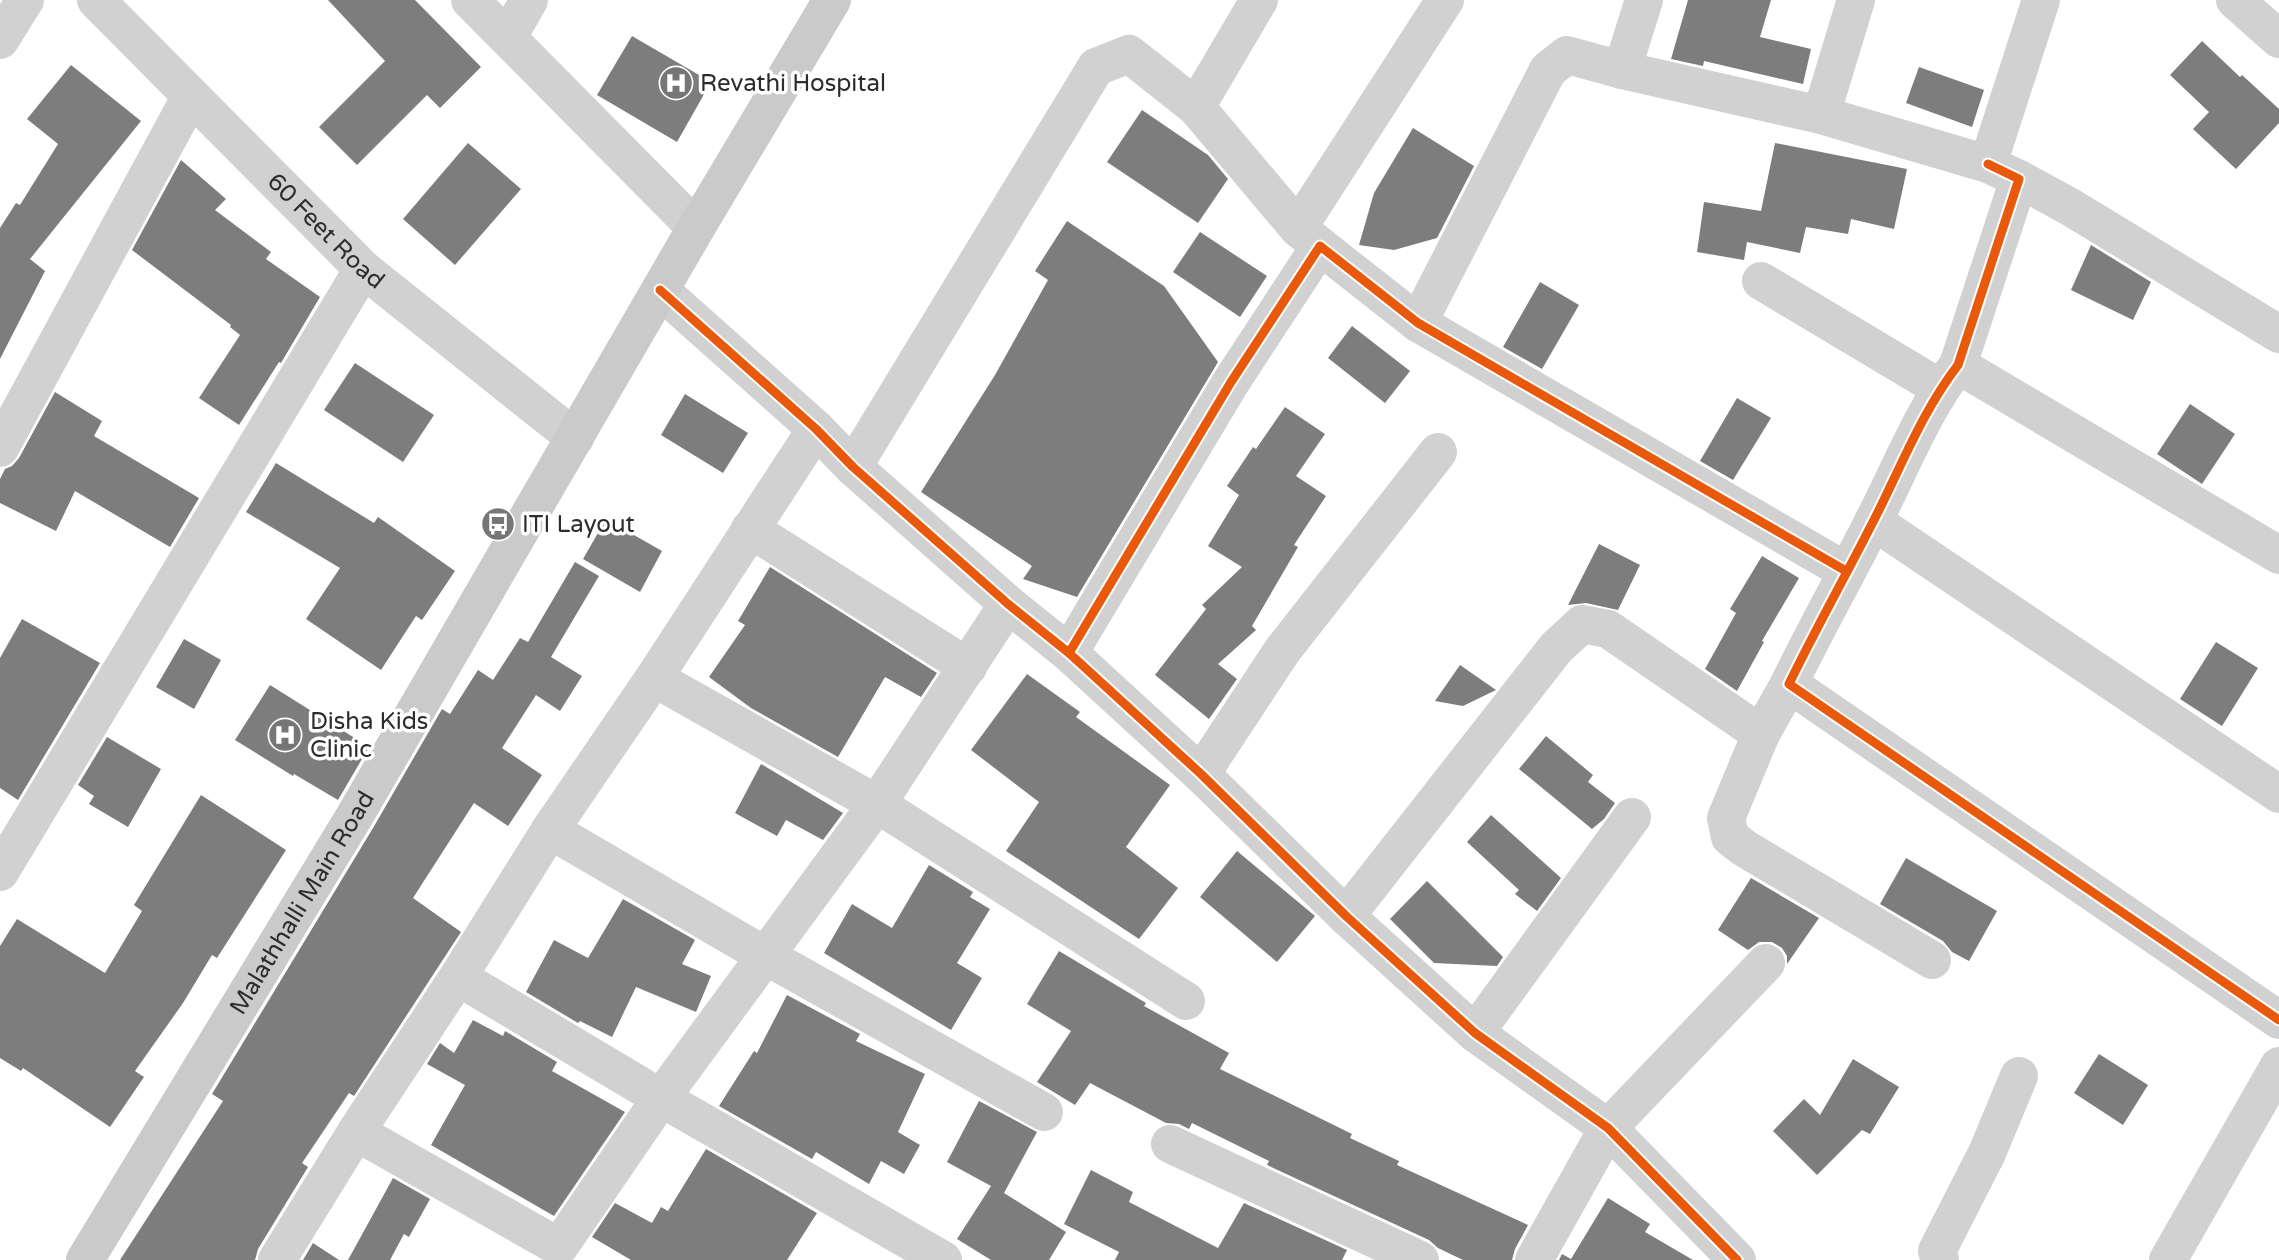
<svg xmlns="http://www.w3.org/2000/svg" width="2279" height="1260" viewBox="0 0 2279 1260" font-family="'Varela Round',sans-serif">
<rect width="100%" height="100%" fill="#fff"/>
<!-- building -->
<g fill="#7d7d7d">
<polygon points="328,0 415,0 481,67 440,108 427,95 357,165 319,127 385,61"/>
<polygon points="1688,0 1771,0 1760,37 1811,49 1803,84 1704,61 1703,66 1671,59"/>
<polygon points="632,36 711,82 677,142 597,95"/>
<polygon points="2202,41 2240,77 2242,75 2279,109 2279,123 2236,169 2193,129 2209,112 2170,75"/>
<polygon points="71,65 141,121 30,259 45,271 0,359 0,228 16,203 20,205 58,144 27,119"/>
<polygon points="1919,67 1984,90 1972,127 1906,103"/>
<polygon points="1142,110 1208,155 1228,179 1198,223 1107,162"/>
<polygon points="1413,128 1474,166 1437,238 1394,250 1359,245 1374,193"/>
<polygon points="468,143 521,189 455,265 403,219"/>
<polygon points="1775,143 1907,169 1894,229 1851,219 1848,234 1806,227 1800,253 1747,242 1744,260 1697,252 1704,202 1761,211"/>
<polygon points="181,160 226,199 215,210 271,252 266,259 320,297 281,363 279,362 239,425 199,398 240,335 230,327 231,325 132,250"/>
<polygon points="1067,221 1164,286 1218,362 1077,597 1023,579 1032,566 921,492 995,375 1048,280 1035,271"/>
<polygon points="1200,232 1267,276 1240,317 1173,272"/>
<polygon points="2091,245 2151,282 2133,320 2071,290"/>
<polygon points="1540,282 1579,305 1542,369 1503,347"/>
<polygon points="1352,326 1410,371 1385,403 1328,358"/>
<polygon points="355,363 434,415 403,462 324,410"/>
<polygon points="55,392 102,421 94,436 199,498 170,547 75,491 56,531 0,503 0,479 5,469 12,466 19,458"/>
<polygon points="685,394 748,433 723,473 661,435"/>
<polygon points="1737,398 1771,418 1733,480 1700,461"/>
<polygon points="2190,404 2235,434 2202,484 2157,454"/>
<polygon points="1285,407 1325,434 1296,476 1326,496 1294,545 1298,547 1252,626 1256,630 1218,664 1237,679 1209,719 1155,675 1206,609 1202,605 1242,567 1208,546 1239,495 1227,486 1253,447 1256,449"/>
<polygon points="276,463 374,523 378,517 455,571 422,620 416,616 381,670 306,619 340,568 246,512"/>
<polygon points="606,519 662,551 640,592 583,559"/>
<polygon points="1599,544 1640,565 1618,610 1586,603 1568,605"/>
<polygon points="1762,556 1799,578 1762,641 1764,642 1737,691 1705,669 1736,613 1730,609"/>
<polygon points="575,562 599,576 551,657 582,676 560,711 536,695 502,748 542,775 508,826 474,803 413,898 461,932 354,1096 349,1093 302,1163 308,1167 258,1249 255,1260 120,1260 223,1101 212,1094 373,828 442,709 450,714 478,670 493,680 520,638 528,642"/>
<polygon points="770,567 937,673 921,697 885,677 838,757 751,708 709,677 745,625 738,621"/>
<polygon points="22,619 100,663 18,800 0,788 0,658"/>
<polygon points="184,639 221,660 194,709 156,687"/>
<polygon points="2216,642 2258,668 2222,726 2180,699"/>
<polygon points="1460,665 1496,690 1463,706 1435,701"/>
<polygon points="1027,674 1080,712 1076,717 1170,785 1126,847 1178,888 1139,939 1006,851 1039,802 971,750"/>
<polygon points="270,685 369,747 338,800 294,774 293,776 235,740"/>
<polygon points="1546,736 1593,775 1588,782 1615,803 1604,819 1592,829 1519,769"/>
<polygon points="107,737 161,769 128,827 89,804 94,796 78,785"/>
<polygon points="761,764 843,813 823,840 786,820 777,836 735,813"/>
<polygon points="201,795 286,850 217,958 212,955 183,1003 135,1071 144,1077 110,1127 23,1068 21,1071 0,1058 0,946 17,919 105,973 142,911 134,905"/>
<polygon points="1491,815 1561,878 1537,911 1515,894 1519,890 1467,842"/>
<polygon points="1237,851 1315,916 1277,962 1200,897"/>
<polygon points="1906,858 1997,911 1969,961 1952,952 1943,941 1880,904"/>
<polygon points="929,865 973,892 970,897 990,909 957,963 982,978 951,1030 824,953 852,904 892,928"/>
<polygon points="1751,878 1819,918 1787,964 1787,956 1782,948 1772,942 1759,942 1748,950 1718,930"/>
<polygon points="1427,881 1503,957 1497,966 1434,963 1390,919"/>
<polygon points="623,899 695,940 682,964 711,976 696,1012 636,987 612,1037 580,1021 578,1023 526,992 554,940 588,958"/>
<polygon points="1059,951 1146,1003 1144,1006 1229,1053 1220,1069 1352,1134 1350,1138 1399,1161 1397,1165 1528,1225 1515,1249 1512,1260 1463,1260 1438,1248 1429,1240 1267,1165 1269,1161 1192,1123 1189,1129 1179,1124 1166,1123 1090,1083 1075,1105 1037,1082 1071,1031 1027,1004"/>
<polygon points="787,995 860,1034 856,1041 925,1074 898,1132 920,1145 904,1174 881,1161 869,1184 816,1152 812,1159 719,1106 754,1051 757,1053"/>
<polygon points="473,1020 503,1036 505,1031 557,1062 552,1071 625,1112 554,1216 431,1145 465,1085 427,1064 440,1043 454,1053"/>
<polygon points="2099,1054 2148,1085 2123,1125 2074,1093"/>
<polygon points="1853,1059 1899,1087 1870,1134 1862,1130 1817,1175 1773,1131 1804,1099 1820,1115"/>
<polygon points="979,1101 1037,1132 1004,1193 1066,1232 1049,1260 991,1260 957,1239 991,1186 947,1162"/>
<polygon points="706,1149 817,1213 787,1260 631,1260 592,1237 615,1203 652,1223 661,1207 668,1211"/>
<polygon points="1091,1170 1133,1192 1129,1202 1218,1248 1244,1203 1347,1250 1342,1260 1115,1260 1119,1252 1064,1224"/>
<polygon points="393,1178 430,1199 409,1237 404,1234 390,1260 348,1260"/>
<polygon points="1608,1198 1650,1224 1645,1232 1693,1260 1559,1260 1562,1254 1571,1259"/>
<polygon points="313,1243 339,1260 303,1260"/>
</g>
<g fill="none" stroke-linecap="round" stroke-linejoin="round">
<!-- minor -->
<g stroke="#d1d1d1" stroke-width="38">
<polyline points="470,0 696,228"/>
<polyline points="1644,0 1622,70 1821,115 1988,164 2041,0"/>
<polyline points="2235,0 2279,39"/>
<polyline points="508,37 529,0"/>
<polyline points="0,40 25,0"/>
<polyline points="1196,107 1259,0"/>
<polyline points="1821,115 1856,0"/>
<path d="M1988 164 2019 179 1958 365C1924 409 1903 462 1878 512 1849 570 1817 626 1789 684L2279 1020"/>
<polyline points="2019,179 2072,208 2279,334"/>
<polyline points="1298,228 1445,0"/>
<polyline points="1761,281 1940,388"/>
<polyline points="660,290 816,429 853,467 1008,604 1069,653 1201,774 1346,916 1475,1033 1608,1128 1737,1260"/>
<polyline points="1418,323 1548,70 1567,55 1622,70"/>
<polyline points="1958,365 2279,555"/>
<polyline points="0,448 191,96"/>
<polyline points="853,467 1096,67 1129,54 1196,107 1298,228 1320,246"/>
<polyline points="1873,521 2279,794"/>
<polyline points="750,529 968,667"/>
<polyline points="1069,653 1231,382 1320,246 1418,323 1846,571"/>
<polyline points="654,678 877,804 1186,1001"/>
<polyline points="1789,684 1761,734 1726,818 1730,837 1744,848 1932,960"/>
<polyline points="1201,774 1282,651 1438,452"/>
<polyline points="550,830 764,955 1044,1112"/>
<polyline points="0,872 363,269"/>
<polyline points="1346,916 1556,648 1582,624 1608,629 1761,734"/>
<polyline points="458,977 661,1098 943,1260"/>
<polyline points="1475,1033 1632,817"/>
<polyline points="356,1132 559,1247 661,1098 877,804 1008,604"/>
<polyline points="1170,1144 1420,1260"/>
<polyline points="277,1260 356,1132 458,977 550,830 654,678 816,429"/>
<polyline points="1534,1260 1608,1128 1766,963"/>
<polyline points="1940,1260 1937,1251 1987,1153 2019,1076"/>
<polyline points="2168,1260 2279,1066"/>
</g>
<!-- tertiary -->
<path stroke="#d1d1d1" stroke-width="38" id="s1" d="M96 0 363 269 575 438"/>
<!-- secondary -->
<path stroke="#cacaca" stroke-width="38" id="s2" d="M85 1260 354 817 696 228 832 0"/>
<!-- cycleway casing -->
<g stroke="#fff" stroke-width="13">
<g id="cycleway">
<path d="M1988 164 2019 179 1958 365C1924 409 1903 462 1878 512 1849 570 1817 626 1789 684L2279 1020"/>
<polyline points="660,290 816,429 853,467 1008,604 1069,653 1201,774 1346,916 1475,1033 1608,1128 1737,1260"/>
<polyline points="1069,653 1231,382 1320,246 1418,323 1846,571"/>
</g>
</g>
<!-- cycleway -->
<use href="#cycleway" stroke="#e8590c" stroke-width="9"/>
</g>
<!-- icons -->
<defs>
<g id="hospital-disc" transform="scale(1.75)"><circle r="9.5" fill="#767676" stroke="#fff"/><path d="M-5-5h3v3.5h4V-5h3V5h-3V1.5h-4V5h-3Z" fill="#fff"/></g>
<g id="bus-disc" transform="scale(1.75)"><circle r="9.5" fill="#767676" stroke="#fff"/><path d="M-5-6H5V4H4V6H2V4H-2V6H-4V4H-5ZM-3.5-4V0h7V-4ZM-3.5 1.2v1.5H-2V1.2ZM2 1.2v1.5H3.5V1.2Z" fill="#fff"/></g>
</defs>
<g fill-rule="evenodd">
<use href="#hospital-disc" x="676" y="83"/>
<use href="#bus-disc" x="498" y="524"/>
<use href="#hospital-disc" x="285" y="735"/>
</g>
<g text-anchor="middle" stroke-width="7" stroke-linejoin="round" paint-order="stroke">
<!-- poi labels -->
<g font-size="24" fill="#2c2c2c" stroke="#fff" text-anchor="start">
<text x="700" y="91">Revathi Hospital</text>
<text x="522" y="532">ITI Layout</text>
<text x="310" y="729">Disha Kids<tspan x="310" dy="28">Clinic</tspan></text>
</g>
<!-- street labels -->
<g font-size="24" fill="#2c2c2c" stroke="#fff">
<text dy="8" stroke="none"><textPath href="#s1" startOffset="326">60 Feet Road</textPath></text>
<text dy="8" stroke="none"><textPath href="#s2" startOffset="418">Malathhalli Main Road</textPath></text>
</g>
</g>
</svg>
